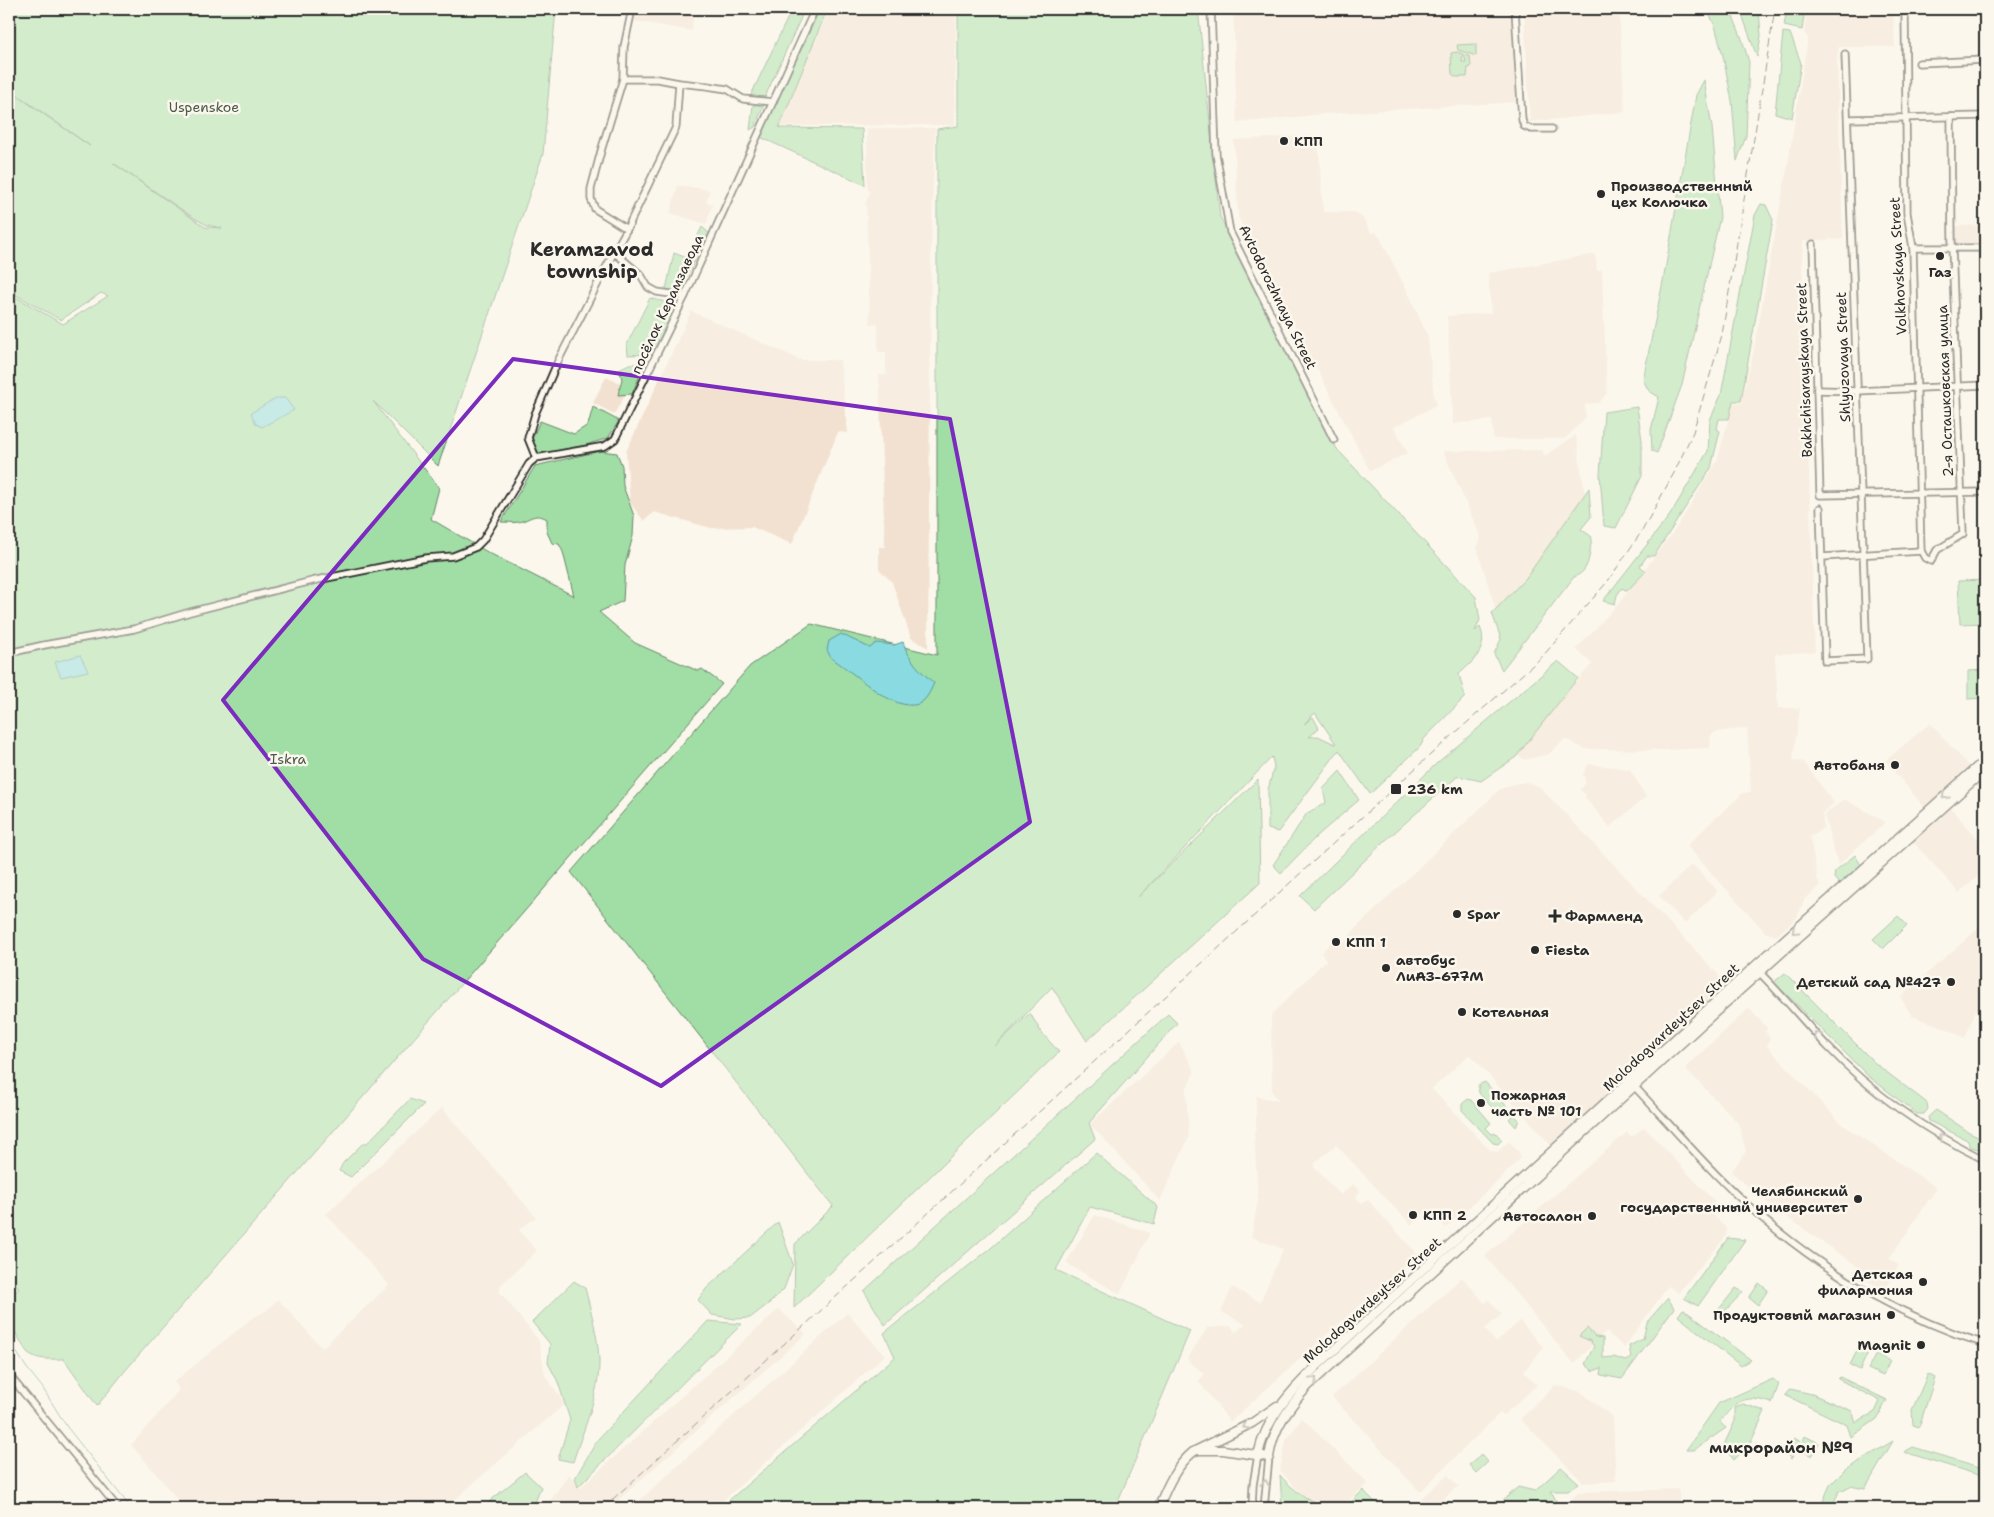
<svg xmlns="http://www.w3.org/2000/svg" width="1994" height="1517" viewBox="0 0 1994 1517" font-family="'Shantell Sans',sans-serif">
<rect width="100%" height="100%" fill="#fbf7ec"/>
<filter id="ink" filterUnits="userSpaceOnUse"><feTurbulence type="fractalNoise" baseFrequency=".02" numOctaves="2"/><feDisplacementMap in="SourceGraphic" scale="10" xChannelSelector="R" yChannelSelector="G"/><feConvolveMatrix kernelMatrix="1 2 1 2 8 2 1 2 1" color-interpolation-filters="sRGB"/></filter>
<g filter="url(#ink)">
<!-- built -->
<g fill="#f2e1d0">
<polygon points="636,9 694,9 692,31 633,21"/>
<polygon points="829,9 956,9 955,125 780,126"/>
<polygon points="1233,9 1512,9 1518,102 1324,114 1237,123"/>
<polygon points="1524,9 1619,9 1625,112 1530,122"/>
<polygon points="1807,9 1893,9 1895,47 1839,47 1837,60 1843,239 1803,241 1802,263 1815,652 1775,654 1778,708 1800,708 1793,760 1804,762 1834,803 1821,815 1823,817 1823,828 1810,837 1818,881 1820,886 1805,899 1797,917 1777,936 1766,933 1687,846 1710,823 1743,793 1751,792 1747,728 1716,732 1711,735 1710,748 1667,750 1584,749 1565,739 1549,754 1525,760 1514,753 1592,664 1576,649 1619,603 1677,527 1717,461 1733,403 1741,403 1753,354 1788,163 1808,38 1804,32"/>
<polygon points="867,128 935,128 931,253 928,648 911,638 892,582 879,569 879,547 885,547 879,375 886,375 886,352 878,352 878,324 870,324 866,202 870,192 867,187"/>
<polygon points="1318,135 1323,212 1355,212 1363,218 1371,233 1375,232 1379,236 1408,292 1428,337 1434,397 1436,402 1435,406 1394,427 1408,453 1370,471 1238,217 1234,140"/>
<polygon points="678,185 710,190 706,202 713,204 706,224 670,213"/>
<polygon points="1985,225 1985,246 1956,246 1956,226"/>
<polygon points="1595,254 1597,270 1602,270 1607,393 1599,403 1585,404 1586,417 1565,439 1493,439 1492,420 1453,424 1447,316 1491,313 1488,273"/>
<polygon points="691,311 801,360 840,360 848,433 838,432 792,544 752,527 711,528 654,512 644,521 630,503 626,452"/>
<polygon points="606,377 630,387 614,414 593,403"/>
<polygon points="1576,435 1587,508 1497,614 1477,548 1481,538 1443,451 1543,450 1544,456"/>
<polygon points="1930,723 1969,766 1924,807 1885,761"/>
<polygon points="1588,764 1630,769 1646,797 1610,827 1585,798 1586,795 1580,790 1586,783 1583,774"/>
<polygon points="1526,782 1541,788 1717,973 1721,981 1720,988 1714,996 1553,1148 1470,1054 1432,1089 1491,1151 1497,1152 1509,1141 1519,1152 1521,1158 1498,1181 1446,1228 1428,1209 1411,1225 1336,1145 1316,1162 1314,1167 1341,1195 1353,1184 1360,1191 1356,1197 1362,1203 1368,1200 1417,1254 1230,1422 1198,1381 1205,1374 1190,1363 1187,1359 1207,1328 1231,1326 1235,1331 1232,1335 1245,1324 1221,1312 1232,1287 1260,1302 1283,1249 1251,1237 1258,1201 1254,1132 1256,1132 1256,1096 1279,1101 1272,1092 1271,1015 1326,960 1321,953 1337,936 1344,942 1355,929 1500,789 1513,784"/>
<polygon points="1844,799 1886,822 1838,865 1824,815"/>
<polygon points="1951,808 1985,847 1985,870 1959,893 1913,842"/>
<polygon points="1692,864 1718,891 1685,924 1659,896"/>
<polygon points="1981,926 1985,932 1985,1003 1982,1012 1976,1010 1965,1038 1940,1026 1912,1016 1900,997"/>
<polygon points="1749,1008 1768,1029 1765,1031 1770,1038 1767,1046 1843,1125 1937,1188 1889,1259 1899,1265 1885,1291 1853,1272 1857,1266 1775,1209 1731,1172 1746,1151 1738,1123 1685,1068"/>
<polygon points="1179,1042 1195,1072 1186,1089 1189,1137 1160,1201 1090,1124"/>
<polygon points="442,1108 536,1217 519,1230 537,1251 500,1286 500,1292 539,1341 545,1375 565,1404 445,1508 185,1508 131,1445 179,1390 174,1382 252,1318 266,1311 278,1299 322,1348 389,1285 326,1214"/>
<polygon points="1644,1127 1715,1202 1708,1208 1726,1228 1727,1232 1724,1239 1678,1293 1668,1286 1624,1348 1606,1331 1574,1364 1485,1256 1627,1132 1632,1137"/>
<polygon points="1095,1215 1150,1233 1120,1294 1066,1263"/>
<polygon points="1462,1277 1485,1303 1489,1300 1502,1314 1485,1329 1496,1342 1520,1321 1544,1348 1524,1371 1537,1385 1503,1416 1500,1413 1420,1492 1332,1397"/>
<polygon points="779,1309 806,1334 609,1508 545,1508 569,1474 580,1488"/>
<polygon points="847,1313 885,1355 715,1508 631,1508"/>
<polygon points="1555,1385 1581,1392 1613,1417 1616,1481 1584,1483 1520,1419"/>
<polygon points="1302,1418 1368,1483 1341,1508 1313,1508 1280,1470 1286,1440"/>
<polygon points="1448,1475 1458,1486 1436,1506 1437,1508 1426,1508 1421,1505 1424,1502 1421,1498"/>
<polygon points="1679,1489 1679,1508 1569,1508 1572,1499 1579,1492"/>
</g>
<!-- green -->
<g fill="#a1dea5" stroke="#668468" fill-rule="evenodd">
<path d="M9 9H411V11L412 9H556L543 154 438 466 373 401 439 488 431 519 489 553 574 596 563 552 559 544 552 543 547 532V519C535 512 531 519 519 522 514 523 507 522 501 522L535 466 600 451 617 453 622 466 623 486 634 516 633 536 625 565 623 601 599 612 635 643 698 671 702 669 722 684 125 1371 97 1406 64 1359C53 1359 38 1361 28 1353 23 1348 15 1330 9 1322V1293L11 1295 19 1289 9 1273V293L63 324 108 296 101 293 61 320 9 291V90L90 146 9 89ZM113 163 194 218 207 225 222 228 205 227Z"/>
<polygon points="792,9 805,9 765,97 750,97"/>
<polygon points="820,9 827,10 779,128 862,129 865,185 760,137"/>
<path d="M958 9H1198L1220 217 1337 449 1476 597 1480 620 1475 631 1480 627C1489 648 1474 661 1459 674L1465 697 1424 739 1420 747 1370 794 1339 750 1278 832 1268 829V790L1274 767 1272 757 1137 898 1258 779 1260 883 1087 1041 1052 987 995 1046 1030 1013 1041 1032 1059 1052 794 1308 795 1244 833 1206 571 872 750 666 811 624 937 655V129L958 126ZM1315 713 1336 744H1335L1318 736 1309 737 1319 728 1313 717 1304 724Z"/>
<polygon points="1707,9 1730,9 1741,36 1749,62 1746,136 1737,161 1732,101 1723,56 1715,26"/>
<polygon points="1740,9 1759,9 1761,36 1757,57"/>
<polygon points="1787,9 1805,9 1802,30 1784,26"/>
<polygon points="1783,32 1790,33 1801,63 1792,118 1775,113"/>
<polygon points="1476,44 1476,56 1458,50 1457,45"/>
<polygon points="1457,52 1463,54 1462,62 1466,62 1464,55 1470,56 1471,67 1468,68 1467,77 1456,77 1452,74 1451,53"/>
<polygon points="1704,80 1712,127 1720,217 1682,385 1657,453 1652,451 1651,430 1659,397 1649,391 1643,380 1664,276 1696,95"/>
<polygon points="753,105 764,105 755,127 750,130"/>
<polygon points="1761,204 1766,205 1773,220 1741,401 1733,401 1729,419 1719,419 1717,429 1720,431 1711,468 1654,556 1647,556 1640,566 1646,571 1627,591 1622,588 1617,595 1615,604 1603,601 1670,515 1708,451 1710,420 1721,395 1755,215"/>
<polygon points="702,227 709,233 683,284 672,291 666,289 674,253 687,258"/>
<polygon points="650,298 677,305 654,354 628,355 627,344"/>
<polygon points="645,363 632,394 618,395 622,379 619,369 629,364"/>
<polygon points="593,407 619,421 608,438 586,445 539,454 532,439 540,421 574,434 588,425"/>
<polygon points="1637,407 1642,440 1642,476 1616,528 1604,526 1600,475 1604,412"/>
<path d="M1589 488 1591 517 1581 529 1592 537C1589 553 1591 571 1574 577L1502 670 1494 654 1501 639 1492 613 1526 578Z"/>
<polygon points="1985,580 1985,623 1960,624 1958,581"/>
<polygon points="1558,661 1578,678 1516,757 1481,781 1458,776 1386,840 1314,909 1300,896 1437,763"/>
<polygon points="1985,670 1985,698 1968,699 1968,671"/>
<polygon points="1340,771 1359,800 1317,836 1281,873 1273,865 1307,813 1326,803 1323,789"/>
<polygon points="1855,855 1861,865 1839,884 1834,878 1835,871"/>
<polygon points="1898,916 1907,925 1883,949 1873,939"/>
<polygon points="1785,973 1876,1064 1927,1103 1928,1109 1924,1114 1917,1114 1868,1076 1774,982"/>
<polygon points="1168,1014 1177,1023 1089,1123 1095,1139 885,1325 864,1291"/>
<polygon points="1485,1082 1519,1120 1516,1127 1509,1119 1512,1116 1507,1110 1504,1111 1501,1108 1496,1112 1479,1093 1478,1085"/>
<polygon points="410,1099 424,1104 351,1177 339,1171 343,1163 363,1143 367,1143"/>
<polygon points="1468,1099 1471,1100 1491,1123 1486,1128 1492,1134 1495,1132 1502,1140 1498,1144 1493,1143 1462,1110 1462,1104"/>
<polygon points="1936,1110 1969,1132 1985,1139 1985,1151 1971,1147 1967,1140 1929,1121 1928,1117"/>
<polygon points="1096,1153 1158,1207 1154,1224 1090,1207 1056,1270 1190,1331 1115,1508 720,1508 895,1357 884,1333 991,1248"/>
<polygon points="778,1222 793,1264 784,1289 772,1301 750,1318 735,1319 712,1315 698,1300 706,1289"/>
<polygon points="1728,1238 1745,1240 1698,1306 1684,1298"/>
<path d="M574 1281 585 1288C591 1312 598 1335 599 1360 600 1394 583 1430 573 1462L558 1459 570 1420 558 1382 548 1363 550 1344 532 1322Z"/>
<polygon points="1759,1283 1768,1290 1758,1305 1749,1298"/>
<polygon points="1736,1288 1743,1292 1724,1312 1719,1309"/>
<polygon points="1668,1298 1674,1308 1622,1379 1601,1375 1602,1368 1593,1371 1585,1364 1594,1346 1590,1341 1579,1336 1587,1328 1595,1337 1603,1338 1603,1358 1614,1357 1625,1361 1631,1358 1629,1346 1643,1339 1647,1322"/>
<polygon points="1683,1309 1751,1360 1741,1366 1678,1316"/>
<polygon points="708,1321 742,1324 578,1487 575,1478 598,1439"/>
<polygon points="1860,1345 1869,1350 1860,1370 1850,1365"/>
<polygon points="1876,1354 1890,1361 1883,1376 1868,1369"/>
<polygon points="1928,1374 1935,1378 1919,1427 1913,1425 1912,1410"/>
<polygon points="1840,1377 1887,1400 1877,1419 1851,1437 1847,1425 1785,1395 1790,1389 1812,1394 1852,1411 1856,1422 1875,1412 1880,1401 1838,1379"/>
<path d="M1773 1379 1779 1384 1772 1403C1743 1394 1739 1400 1720 1421L1726 1428 1694 1450H1686L1719 1403Z"/>
<polygon points="1743,1404 1765,1411 1751,1442 1734,1460 1723,1447 1735,1421 1735,1407"/>
<polygon points="1805,1436 1819,1443 1812,1456 1799,1449"/>
<polygon points="1794,1438 1801,1442 1791,1459 1786,1454"/>
<polygon points="1893,1441 1865,1489 1850,1486 1839,1492 1831,1508 1820,1508 1830,1485 1845,1470"/>
<polygon points="1913,1447 1983,1468 1985,1471 1985,1477 1904,1452"/>
<polygon points="1481,1454 1488,1462 1476,1473 1469,1465"/>
<polygon points="1561,1467 1579,1483 1568,1491 1551,1491 1560,1508 1495,1508 1518,1487 1535,1491"/>
<polygon points="525,1472 541,1487 533,1508 484,1508 491,1500"/>
<path d="M1280 1475C1294 1492 1324 1515 1348 1504 1353 1501 1359 1494 1363 1490L1381 1508H1282Z"/>
</g>
<!-- water -->
<g fill="#89dbe1" stroke="#639598">
<polygon points="276,398 285,398 294,410 262,427 256,424 251,413"/>
<path d="M841 634 870 648 876 643 894 645 903 642C909 660 920 671 934 683 930 692 925 704 914 705 888 708 853 671 831 658L827 650 829 641Z"/>
<polygon points="80,655 88,671 61,677 55,662"/>
</g>
<g fill="none" stroke-linecap="round" stroke-linejoin="round">
<!-- stream -->
<polyline stroke="#639598" stroke-width="1" points="9,1340 26,1367 42,1387 67,1427 131,1508"/>
<!-- minor casing -->
<g stroke="#2b2b2b" stroke-width="9">
<g id="minor">
<polyline points="1211,9 1216,154 1230,232 1334,440"/>
<polyline points="1515,9 1522,120 1524,126 1531,129 1552,129"/>
<polyline points="1905,9 1907,213 1913,248 1921,551 1925,558 1931,561 1937,550 1963,534 1952,247 1951,117"/>
<polyline points="1919,63 1985,60"/>
<polyline points="623,79 658,79 679,83 707,86 727,89 743,99 773,102"/>
<polyline points="1849,119 1985,116"/>
<polyline points="627,229 595,209 591,199 591,189 601,151 623,79 624,47 632,9"/>
<polyline points="1813,244 1820,495 1985,492"/>
<polyline points="1913,248 1985,248"/>
<polyline points="614,252 641,275 648,287 657,292 685,296"/>
<polyline points="1817,390 1857,391 1985,385"/>
<polyline points="536,458 528,438 535,414 558,361 614,252 627,229 676,127 679,83"/>
<polyline points="1820,508 1825,661 1867,659 1845,54"/>
<polyline points="1822,557 1921,551"/>
<polyline points="9,653 44,645 134,629 190,612 312,581 426,558 453,556 476,547 483,540 529,464 536,458 605,446 615,439 685,296 815,9"/>
<path d="M1760 973C1783 996 1804 1022 1827 1046 1872 1093 1927 1132 1985 1160"/>
<path d="M1634 1086C1679 1134 1722 1186 1773 1227 1835 1278 1909 1320 1985 1344"/>
<polyline points="9,1375 118,1508"/>
<polyline points="1252,1508 1253,1485 1258,1455"/>
<polyline points="1264,1508 1269,1457"/>
</g>
</g>
<!-- major casing -->
<g stroke="#2b2b2b" stroke-width="11">
<g id="major">
<path d="M1198 1450H1223L1269 1457C1273 1428 1289 1407 1308 1386L1702 1024 1985 770"/>
<path d="M1258 1455C1266 1418 1290 1392 1317 1366L1754 967 1985 760"/>
<path d="M1158 1508C1167 1487 1175 1467 1193 1452L1252 1423 1277 1406"/>
</g>
</g>
<!-- minor -->
<use href="#minor" stroke="#fbf7ec" stroke-width="5.5"/>
<!-- major -->
<use href="#major" stroke="#fbf7ec" stroke-width="8"/>
<!-- rail -->
<polyline stroke="#2b2b2b" stroke-width="1" stroke-dasharray="8 4" stroke-linecap="butt" points="603,1508 890,1248 1429,756 1542,657 1608,581 1642,531 1674,473 1693,432 1722,335 1775,9"/>
</g>
<!-- one-way arrows -->
<defs><path id="oneway-chevron" d="M-2-3.5L2.5 0L-2 3.5" fill="none" stroke-width="1.6" stroke-linecap="round" stroke-linejoin="round" transform="scale(1.25)"/></defs>
<g stroke="#93918c">
<use href="#oneway-chevron" transform="translate(1945 796) rotate(137)"/>
<use href="#oneway-chevron" transform="translate(1795 931) rotate(138)"/>
<use href="#oneway-chevron" transform="translate(1817 1035) rotate(-132)"/>
<use href="#oneway-chevron" transform="translate(1942 1137) rotate(-149)"/>
<use href="#oneway-chevron" transform="translate(1314 1380) rotate(-44)"/>
<use href="#oneway-chevron" transform="translate(1246 1426) rotate(153)"/>
<use href="#oneway-chevron" transform="translate(1265 1483) rotate(-84)"/>
</g>
</g>
<!-- marked area -->
<path d="M0 0H1994V1517H0ZM513 359 950 419 1030 822 661 1086 423 959 223 700Z" fill="#fbf7ec" fill-opacity=".55" fill-rule="evenodd"/>
<path fill="none" stroke="#7b2cbf" stroke-width="4" stroke-linejoin="round" d="M513 359 950 419 1030 822 661 1086 423 959 223 700Z"/>
<!-- markers -->
<g fill="#2b2b2b" stroke="#fbf7ec" stroke-width="2">
<circle cx="1284" cy="141" r="5"/>
<circle cx="1601" cy="194" r="5"/>
<circle cx="1940" cy="256" r="5"/>
<circle cx="1895" cy="765" r="5"/>
<rect x="1390" y="783" width="12" height="12" rx="2.5"/>
<circle cx="1457" cy="914" r="5"/>
<path d="M1552.5 908.5h5v5h5v5h-5v5h-5v-5h-5v-5h5z"/>
<circle cx="1336" cy="942" r="5"/>
<circle cx="1535" cy="950" r="5"/>
<circle cx="1386" cy="968" r="5"/>
<circle cx="1951" cy="982" r="5"/>
<circle cx="1462" cy="1012" r="5"/>
<circle cx="1481" cy="1103" r="5"/>
<circle cx="1858" cy="1199" r="5"/>
<circle cx="1413" cy="1215" r="5"/>
<circle cx="1592" cy="1216" r="5"/>
<circle cx="1923" cy="1282" r="5"/>
<circle cx="1891" cy="1315" r="5"/>
<circle cx="1921" cy="1345" r="5"/>
</g>
<g text-anchor="middle" stroke-width="5" stroke-linejoin="round" paint-order="stroke">
<!-- park labels -->
<g font-size="14" fill="#48584a" stroke="#fbf7ec">
<text x="204" y="112">Uspenskoe</text>
<text x="288" y="764">Iskra</text>
</g>
<!-- poi labels -->
<g font-size="14" font-weight="bold" fill="#2b2b2b" stroke="#fbf7ec" text-anchor="start">
<text x="1294" y="146">КПП</text>
<text x="1611" y="191">Производственный<tspan x="1611" dy="16">цех Колючка</tspan></text>
<text x="1940" y="277" text-anchor="middle">Газ</text>
<text x="1885" y="770" text-anchor="end">Автобаня</text>
<text x="1407" y="794">236 km</text>
<text x="1467" y="919">Spar</text>
<text x="1565" y="921">Фармленд</text>
<text x="1346" y="947">КПП 1</text>
<text x="1545" y="955">Fiesta</text>
<text x="1396" y="965">автобус<tspan x="1396" dy="16">ЛиАЗ-677М</tspan></text>
<text x="1941" y="987" text-anchor="end">Детский сад №427</text>
<text x="1472" y="1017">Котельная</text>
<text x="1491" y="1100">Пожарная<tspan x="1491" dy="16">часть № 101</tspan></text>
<text x="1848" y="1196" text-anchor="end">Челябинский<tspan x="1848" dy="16">государственный университет</tspan></text>
<text x="1423" y="1220">КПП 2</text>
<text x="1582" y="1221" text-anchor="end">Автосалон</text>
<text x="1913" y="1279" text-anchor="end">Детская<tspan x="1913" dy="16">филармония</tspan></text>
<text x="1881" y="1320" text-anchor="end">Продуктовый магазин</text>
<text x="1911" y="1350" text-anchor="end">Magnit</text>
</g>
<!-- street labels -->
<g font-size="14" fill="#2b2b2b" stroke="#fbf7ec">
<text transform="translate(1898 266) rotate(-93)" y="5">Volkhovskaya Street</text>
<text transform="translate(1278 297) rotate(64)" y="5">Avtodorozhnaya Street</text>
<text transform="translate(667 304) rotate(-65)" y="5">посёлок Керамзавода</text>
<text transform="translate(1843 357) rotate(-92)" y="5">Shlyuzovaya Street</text>
<text transform="translate(1804 370) rotate(-92)" y="5">Bakhchisarayskaya Street</text>
<text transform="translate(1945 391) rotate(-92)" y="5">2-я Осташковская улица</text>
<text transform="translate(1671 1027) rotate(-43)" y="5">Molodogvardeytsev Street</text>
<text transform="translate(1372 1300) rotate(-42)" y="5">Molodogvardeytsev Street</text>
</g>
<!-- quarter labels -->
<g font-size="16" font-weight="bold" fill="#2b2b2b" stroke="#fbf7ec">
<text x="1781" y="1453">микрорайон №9</text>
</g>
<!-- district labels -->
<g font-size="19" font-weight="bold" fill="#2b2b2b" stroke="#fbf7ec">
<text x="592" y="256">Keramzavod<tspan x="592" dy="22">township</tspan></text>
</g>
</g>
<!-- margin -->
<rect width="1994" height="1517" fill="none" stroke="#fbf7ec" stroke-width="30"/>
<rect x="15" y="15" width="1964" height="1487" fill="none" stroke="#2b2b2b" stroke-width="2" filter="url(#ink)"/>
</svg>
